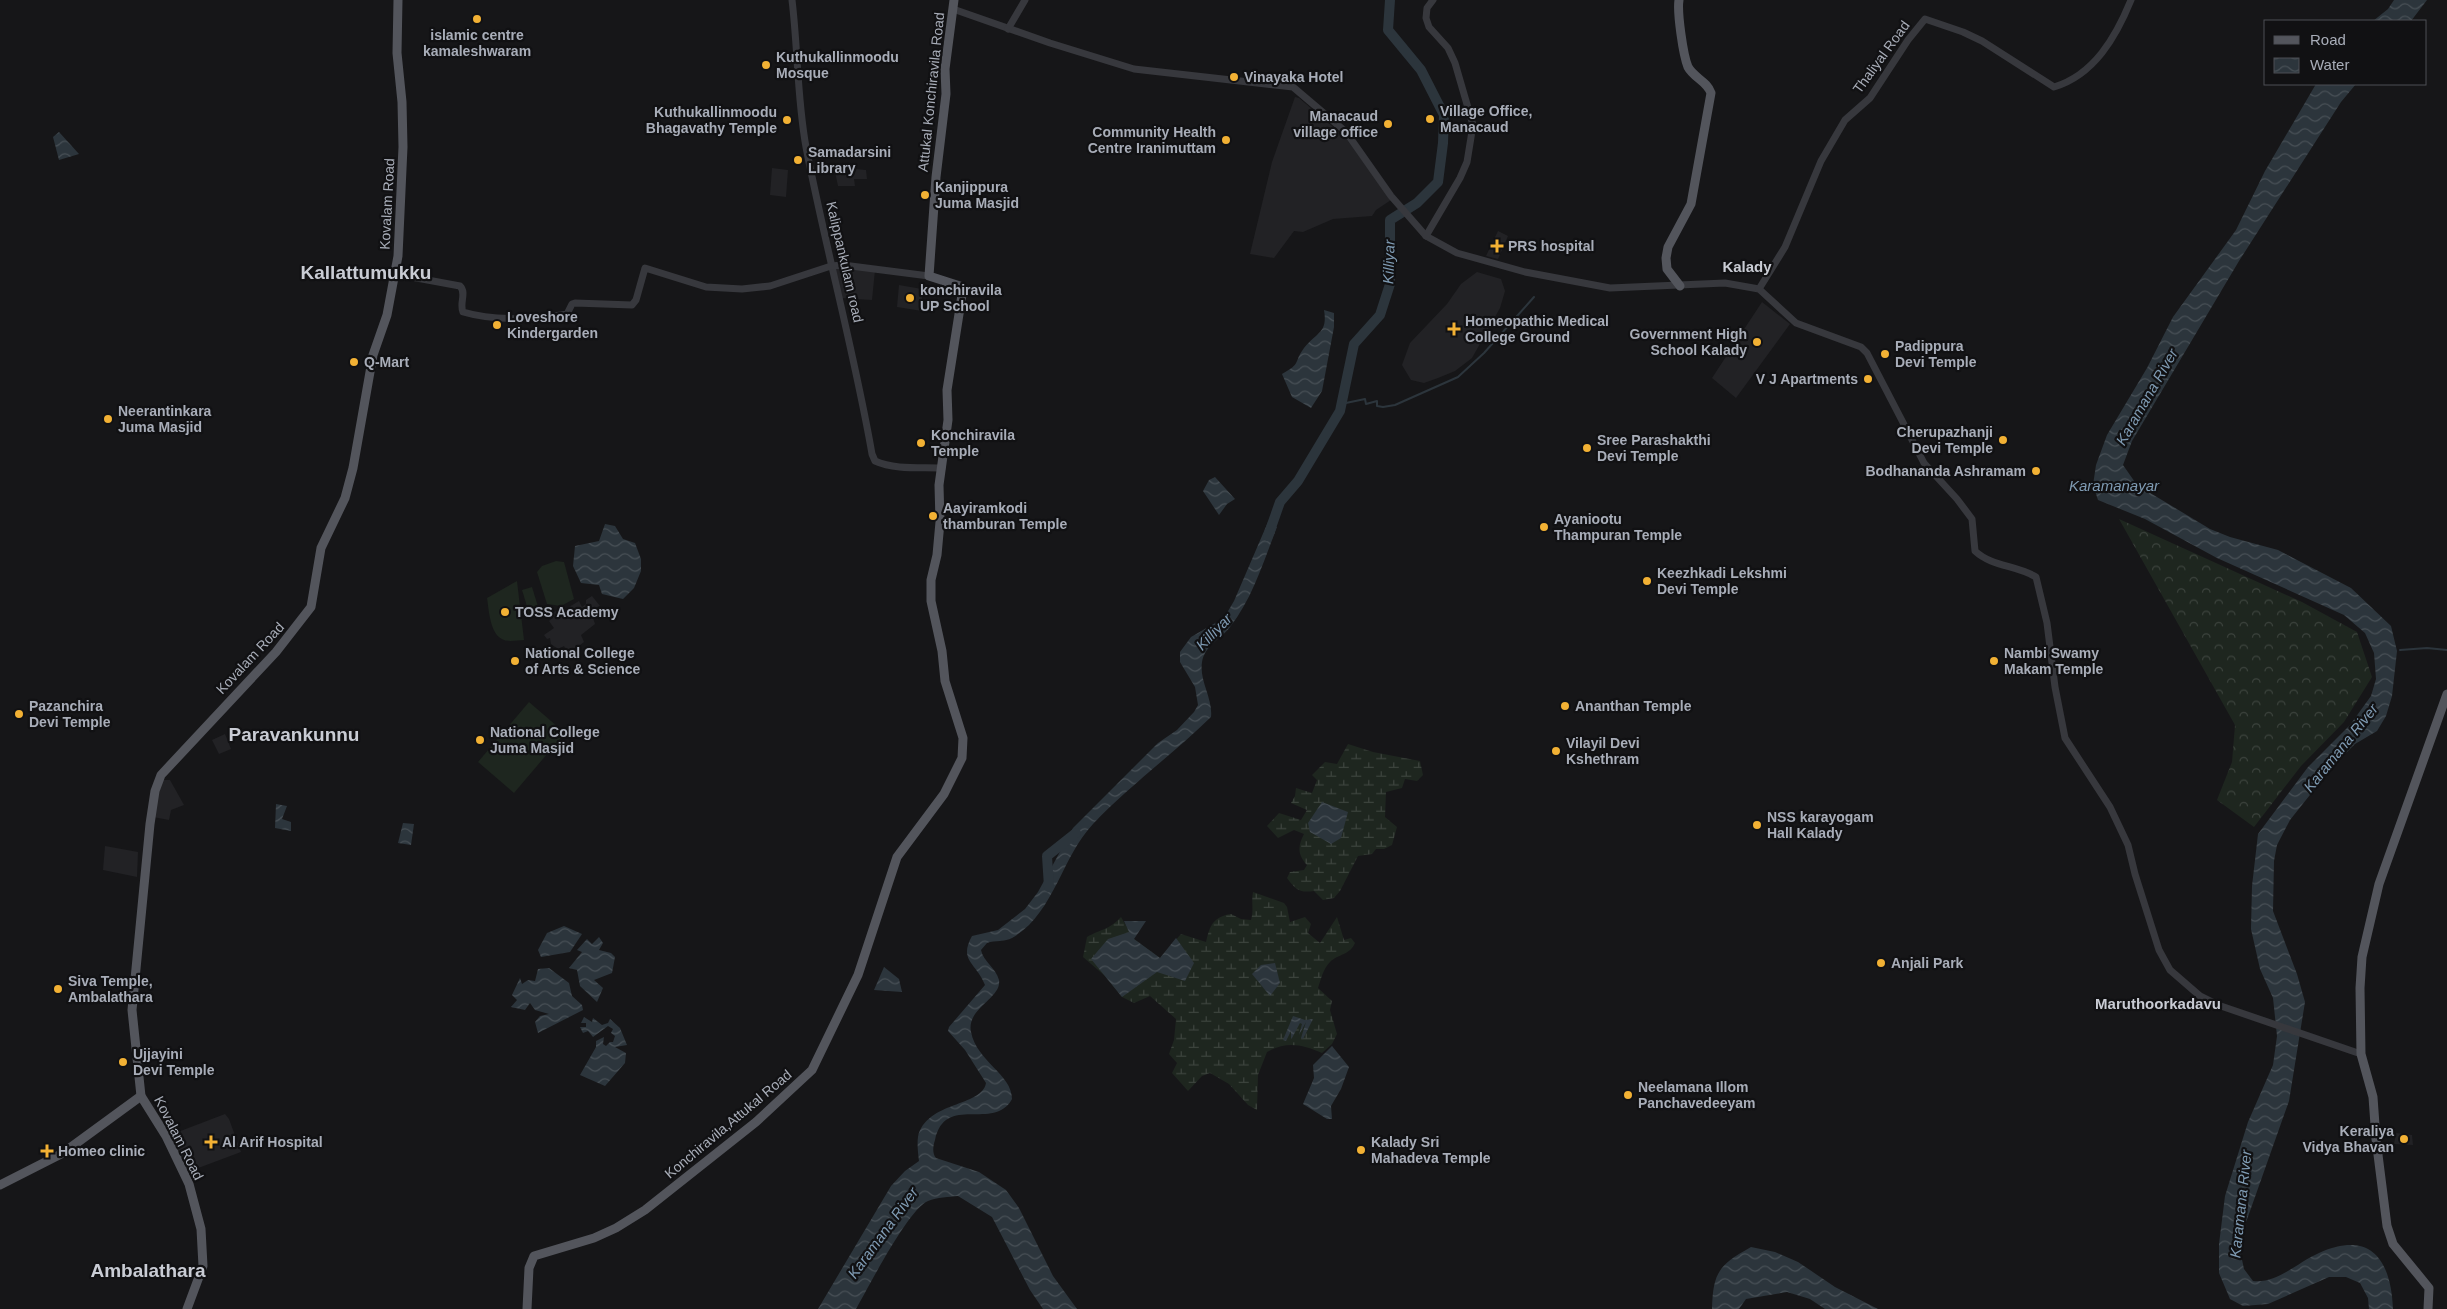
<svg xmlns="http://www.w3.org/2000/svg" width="2447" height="1309" viewBox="0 0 2447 1309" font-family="Helvetica,sans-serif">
<defs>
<pattern id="forest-crowns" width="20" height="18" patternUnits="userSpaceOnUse" patternTransform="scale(1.25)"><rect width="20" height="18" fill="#1e261f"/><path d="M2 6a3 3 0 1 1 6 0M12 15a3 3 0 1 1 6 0" fill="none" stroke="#3c433d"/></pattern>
<pattern id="wetland-marsh" width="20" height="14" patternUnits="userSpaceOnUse" patternTransform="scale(1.25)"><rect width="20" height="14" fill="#1e261f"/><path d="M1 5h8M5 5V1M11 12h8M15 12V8" fill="none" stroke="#3c433d"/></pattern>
<pattern id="water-waves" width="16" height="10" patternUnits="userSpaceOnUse" patternTransform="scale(1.25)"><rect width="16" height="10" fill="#2c353c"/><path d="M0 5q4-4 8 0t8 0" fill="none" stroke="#485056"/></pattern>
</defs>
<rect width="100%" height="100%" fill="#161618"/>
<!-- built -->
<g fill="#222225">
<polygon points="1295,97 1299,98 1346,138 1391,200 1376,210 1372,216 1333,219 1303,232 1294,231 1274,258 1250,254 1272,162"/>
<polygon points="834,167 866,170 867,179 854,179 855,186 838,186"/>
<polygon points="772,168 788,170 786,197 770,195"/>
<polygon points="1498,231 1508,236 1498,259 1486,256"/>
<polygon points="834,268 875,270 872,300 840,298"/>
<polygon points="1477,272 1501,279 1505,291 1500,308 1472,358 1455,371 1438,378 1424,383 1411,380 1402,365 1410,343 1447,304 1461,284"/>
<polygon points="899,285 922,289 922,311 897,307"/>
<polygon points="1762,302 1790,324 1736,398 1712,378"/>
<polygon points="592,596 600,606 597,607 600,611 593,618 595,624 581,635 584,642 568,654 564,646 558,649 551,644 550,638 547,639 544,635 554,628 549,621 553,618 551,614 561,608 564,610 579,601 582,607 586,604 586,600"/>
<polygon points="225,734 231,749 219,754 212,740"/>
<polygon points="162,780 170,780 184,805 171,810 169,820 153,817"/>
<polygon points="105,846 138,852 137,877 103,870"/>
<polygon points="225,1114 229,1119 241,1152 185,1173 170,1135"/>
<polygon points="2396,1133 2412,1135 2413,1145 2394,1144"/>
</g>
<!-- forest -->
<polygon fill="url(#forest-crowns)" points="2119,519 2302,602 2357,632 2372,677 2344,722 2301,766 2254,827 2217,800 2232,762 2235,725"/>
<!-- wetland -->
<g fill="url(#wetland-marsh)">
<path d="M1348 744 1373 752 1420 761 1423 775 1417 781 1405 779 1402 788 1386 792 1385 817 1397 827 1392 845 1384 849H1376L1372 854 1358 856 1340 891 1334 898 1323 900 1314 891C1299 893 1296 890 1287 878L1290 872 1304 870 1307 865C1297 854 1298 846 1304 834L1294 830 1278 838 1267 826 1279 813 1301 820 1307 810 1291 803 1295 796 1296 788 1312 793 1317 780 1312 775 1325 762 1337 764Z"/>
<path d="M1253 892 1284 903 1287 907 1290 922 1305 917 1311 924 1308 933 1320 943 1337 917 1344 940 1351 938 1355 943C1350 955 1338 954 1330 962 1323 969 1321 979 1318 988L1332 1001 1330 1010 1337 1034 1332 1044 1322 1053C1302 1044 1286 1041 1267 1052L1258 1075 1257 1110 1248 1105 1229 1084 1210 1073 1202 1076 1188 1091 1172 1073 1177 1063 1169 1054 1174 1040 1176 1019 1150 996 1134 1003 1122 997 1105 976 1083 957 1087 937C1101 929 1109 930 1121 917L1134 939 1160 958 1181 934 1206 942C1210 925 1213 917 1231 914L1241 919 1251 920C1254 910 1251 902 1253 892Z"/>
</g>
<!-- pitch -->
<g fill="#1e261f">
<polygon points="556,561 564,562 574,599 561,606 547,604 537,572 542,566"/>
<path d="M517 581 524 640C519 640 509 642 504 640 490 635 489 611 487 598Z"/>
<polygon points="532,587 540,613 530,616 522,590"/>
<polygon points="529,702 565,733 514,793 478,762"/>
</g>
<!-- water -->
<g fill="url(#water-waves)">
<polygon points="2394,0 2427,0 2411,21 2373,21 2388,9"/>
<path d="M2316 84H2356L2341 102 2239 261 2132 441 2123 465 2137 485 2210 529 2230 537 2278 550 2351 588 2391 626 2397 651 2392 696 2386 716 2377 731 2355 744 2333 766 2290 820 2277 845 2274 861 2273 911 2297 974 2305 1002 2289 1101 2244 1228 2241 1255 2244 1269 2253 1281C2277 1284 2298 1262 2319 1253 2371 1230 2391 1260 2393 1309H2369L2368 1298 2360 1283 2346 1277H2329L2268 1304 2243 1306 2230 1299 2219 1273V1244L2225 1196 2248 1122 2273 1065 2277 1036 2273 998 2260 969 2251 929 2252 886 2258 834 2308 767 2350 725 2371 696 2376 679 2374 653 2365 633 2344 615 2217 558 2145 519 2098 500 2093 485 2096 465 2107 435 2147 368 2173 317 2236 230 2265 171Z"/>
<polygon points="59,132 79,154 59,160 53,137"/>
<path d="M1324 310 1334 313V327L1322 391 1311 408 1292 397 1282 374C1302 363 1293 363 1304 348 1317 332 1328 333 1324 310Z"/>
<polygon points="1215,477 1235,499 1227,504 1219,515 1203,491 1209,480"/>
<path d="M1268 522 1277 527C1264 560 1253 598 1230 627 1221 639 1205 645 1202 662 1199 681 1213 698 1211 717 1173 754 1129 786 1093 824 1061 858 1054 914 1012 938 1005 942 995 940 987 943L981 950C983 961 996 968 999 980 1002 998 966 1008 971 1032 977 1062 1012 1074 1012 1099 994 1132 945 1093 935 1140 933 1146 932 1153 936 1158L979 1172 1006 1190 1019 1208 1053 1276 1077 1309H1043L1030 1290 992 1217 958 1196C949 1197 937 1197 928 1201 909 1208 868 1288 856 1309H818L891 1186 905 1171 919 1161C918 1153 917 1144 918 1137 926 1101 982 1107 986 1083L965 1050 948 1031 949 1027 985 985C977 963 958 961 972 936L998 930 1025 909 1038 892 1073 828 1158 743 1177 730 1194 712 1198 705 1195 687 1180 662V652L1191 637 1224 618 1234 601Z"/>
<polygon points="605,524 615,526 623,539 635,543 641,559 641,571 634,588 623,599 602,594 599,585 581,583 573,566 575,546 599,541"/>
<polygon points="1322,802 1348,812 1341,838 1331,844 1310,832 1308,823"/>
<polygon points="276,804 287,806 282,819 291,822 291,831 275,828"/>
<polygon points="403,823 414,824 411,845 398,843"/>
<polygon points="1124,921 1146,921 1134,939 1160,958 1176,938 1194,963 1185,981 1157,972 1122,997 1091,959 1108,939 1129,932"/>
<polygon points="564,926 582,934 570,952 541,957 538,950 547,933"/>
<polygon points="599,937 603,943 599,950 611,953 615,957 612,973 594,980 603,988 597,1002 580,986 577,970 569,968 582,952 577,950 587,939 592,944"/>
<polygon points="1275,963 1280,983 1270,996 1252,974 1261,965"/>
<polygon points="884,967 899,979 902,992 874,990"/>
<polygon points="549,968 569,983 572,996 582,1005 583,1010 538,1033 535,1022 540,1016 549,1014 535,1010 530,1003 525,1010 511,1007 517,1000 512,995 520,978 522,984 528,980 535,981 538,969"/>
<polygon points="1293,1016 1305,1020 1313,1019 1303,1039 1301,1038 1306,1022 1299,1035 1302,1024 1300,1023 1292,1038 1291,1039 1291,1031 1286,1041 1283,1040"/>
<polygon points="584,1017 592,1022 593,1018 602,1025 608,1023 610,1019 620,1028 627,1045 615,1047 626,1053 625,1063 605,1086 580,1075 596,1047 596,1041 604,1037 603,1044 606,1046 610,1042 613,1042 615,1036 611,1033 613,1029 608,1026 593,1037 588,1031 583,1033 580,1027 586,1027 586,1023 581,1023"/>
<polygon points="1332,1046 1349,1067 1341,1089 1331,1106 1332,1119 1327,1119 1303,1104 1314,1078 1313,1065"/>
<path d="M1751 1247 1775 1252 1798 1262 1835 1287 1878 1309H1825L1810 1299 1787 1292 1746 1299 1739 1309H1712C1713 1272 1719 1265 1751 1247Z"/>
</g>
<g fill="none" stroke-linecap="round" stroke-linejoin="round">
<!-- stream -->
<g stroke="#2c353c" stroke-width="2">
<polyline points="1341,404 1365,399 1366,404 1377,401 1377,406 1383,407 1395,405 1458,377 1484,353 1534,297"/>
<polyline points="2400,650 2427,648 2447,650"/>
</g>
<!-- river -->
<g stroke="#2c353c" stroke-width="10">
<polyline points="1268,536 1280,502 1298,481 1340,411 1354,344 1380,315 1390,284 1390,220 1417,203 1438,182 1443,143 1444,115 1421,70 1388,30 1390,0"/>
<polyline points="1049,887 1047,856 1076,833"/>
</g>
<!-- minor -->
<g stroke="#37383d" stroke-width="7">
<path d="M792 0C798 49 797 98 806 147 826 250 854 351 872 454L875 461C895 470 921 467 942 468"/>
<path d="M953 9 1050 43 1134 69 1293 87 1346 132 1391 196 1426 236 1457 253 1525 272 1610 288 1725 283 1759 289 1796 323 1861 347 1867 353 1924 463 1957 499 1972 519 1975 551C1992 567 2017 565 2036 577L2047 623 2055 687 2065 738 2110 807 2128 845 2135 874 2159 950 2170 970 2200 996 2218 1005 2361 1054"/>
<polyline points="1008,29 1025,0"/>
<polyline points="1426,236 1460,178 1467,162 1473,125 1455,63 1448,48 1429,27 1426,18 1427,8 1433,0"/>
<path d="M395 274 460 286C467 293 459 303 463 312 494 321 535 320 567 314L572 304 575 303 632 305 636 300 645 268 706 287 742 289 770 286 831 266 843 265 929 276"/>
<path d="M1759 289 1785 247 1821 161 1845 120 1870 98 1908 40 1925 19 1963 32 1982 41 2054 87C2094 75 2116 37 2131 0"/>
</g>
<!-- major -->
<g stroke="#53555c" stroke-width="9">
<path d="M1679 0C1677 12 1683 55 1688 67 1694 78 1707 81 1711 93L1691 204 1668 247 1666 258 1667 269 1680 286"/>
<polyline points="0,1185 63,1153 141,1096"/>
<polyline points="187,1309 203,1266 201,1229 189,1184 166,1136 141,1096 132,1010 150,824 155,791 161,775 276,652 311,607 321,548 345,498 353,468 373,355 387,315 398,256 403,147 402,102 397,53 398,0"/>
<polyline points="527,1309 529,1268 534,1256 594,1238 616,1228 645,1210 756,1122 812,1070 858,975 897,857 944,794 962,758 963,738 945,681 942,651 931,601 931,580 937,555 940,522 939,485 948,420 947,390 962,295 960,286 929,276 936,177 946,94 945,69 954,0"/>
<polyline points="2428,1309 2429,1288 2393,1244 2387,1226 2376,1139 2373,1097 2361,1054 2360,988 2362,957 2379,884 2447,694"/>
</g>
</g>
<!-- markers -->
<g fill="#f2b134" stroke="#111113" stroke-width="2">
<circle cx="477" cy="19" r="5"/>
<circle cx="766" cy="65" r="5"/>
<circle cx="1234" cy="77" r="5"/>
<circle cx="1430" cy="119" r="5"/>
<circle cx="787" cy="120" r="5"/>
<circle cx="1388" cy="124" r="5"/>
<circle cx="1226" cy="140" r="5"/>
<circle cx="798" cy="160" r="5"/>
<circle cx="925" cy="195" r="5"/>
<path d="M1494.5 238.5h5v5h5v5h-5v5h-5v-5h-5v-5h5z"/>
<circle cx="910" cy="298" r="5"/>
<circle cx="497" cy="325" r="5"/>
<path d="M1451.5 321.5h5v5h5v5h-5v5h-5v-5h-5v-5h5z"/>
<circle cx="1757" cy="342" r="5"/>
<circle cx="1885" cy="354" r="5"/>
<circle cx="354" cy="362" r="5"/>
<circle cx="1868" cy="379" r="5"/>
<circle cx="108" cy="419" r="5"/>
<circle cx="2003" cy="440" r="5"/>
<circle cx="921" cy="443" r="5"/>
<circle cx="1587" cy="448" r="5"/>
<circle cx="2036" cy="471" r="5"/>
<circle cx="933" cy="516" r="5"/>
<circle cx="1544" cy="527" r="5"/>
<circle cx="1647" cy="581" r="5"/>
<circle cx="505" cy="612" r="5"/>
<circle cx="515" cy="661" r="5"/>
<circle cx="1994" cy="661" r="5"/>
<circle cx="1565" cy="706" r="5"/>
<circle cx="19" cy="714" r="5"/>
<circle cx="480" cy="740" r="5"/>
<circle cx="1556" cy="751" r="5"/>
<circle cx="1757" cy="825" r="5"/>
<circle cx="1881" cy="963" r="5"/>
<circle cx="58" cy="989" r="5"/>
<circle cx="123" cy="1062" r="5"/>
<circle cx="1628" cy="1095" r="5"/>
<circle cx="2404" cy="1139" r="5"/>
<path d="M208.5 1134.5h5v5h5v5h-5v5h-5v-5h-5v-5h5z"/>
<circle cx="1361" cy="1150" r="5"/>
<path d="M44.5 1143.5h5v5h5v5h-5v5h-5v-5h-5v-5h5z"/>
</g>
<g text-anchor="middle" stroke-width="4.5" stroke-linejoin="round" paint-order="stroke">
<!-- poi labels -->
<g font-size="14" font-weight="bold" fill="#a8adb8" stroke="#111113" text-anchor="start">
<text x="477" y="40" text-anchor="middle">islamic centre<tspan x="477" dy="16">kamaleshwaram</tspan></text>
<text x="776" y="62">Kuthukallinmoodu<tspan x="776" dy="16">Mosque</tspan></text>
<text x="1244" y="82">Vinayaka Hotel</text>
<text x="1440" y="116">Village Office,<tspan x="1440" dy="16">Manacaud</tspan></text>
<text x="777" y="117" text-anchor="end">Kuthukallinmoodu<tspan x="777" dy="16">Bhagavathy Temple</tspan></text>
<text x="1378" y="121" text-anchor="end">Manacaud<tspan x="1378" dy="16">village office</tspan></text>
<text x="1216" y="137" text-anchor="end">Community Health<tspan x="1216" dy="16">Centre Iranimuttam</tspan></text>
<text x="808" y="157">Samadarsini<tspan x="808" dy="16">Library</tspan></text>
<text x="935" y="192">Kanjippura<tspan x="935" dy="16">Juma Masjid</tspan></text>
<text x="1508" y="251">PRS hospital</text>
<text x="920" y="295">konchiravila<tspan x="920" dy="16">UP School</tspan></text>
<text x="507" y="322">Loveshore<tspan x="507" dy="16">Kindergarden</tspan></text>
<text x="1465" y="326">Homeopathic Medical<tspan x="1465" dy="16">College Ground</tspan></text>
<text x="1747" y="339" text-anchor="end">Government High<tspan x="1747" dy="16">School Kalady</tspan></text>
<text x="1895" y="351">Padippura<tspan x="1895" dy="16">Devi Temple</tspan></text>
<text x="364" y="367">Q-Mart</text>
<text x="1858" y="384" text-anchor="end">V J Apartments</text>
<text x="118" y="416">Neerantinkara<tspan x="118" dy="16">Juma Masjid</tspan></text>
<text x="1993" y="437" text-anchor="end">Cherupazhanji<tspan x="1993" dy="16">Devi Temple</tspan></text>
<text x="931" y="440">Konchiravila<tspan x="931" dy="16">Temple</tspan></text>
<text x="1597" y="445">Sree Parashakthi<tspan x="1597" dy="16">Devi Temple</tspan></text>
<text x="2026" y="476" text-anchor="end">Bodhananda Ashramam</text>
<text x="943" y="513">Aayiramkodi<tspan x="943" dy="16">thamburan Temple</tspan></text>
<text x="1554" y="524">Ayaniootu<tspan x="1554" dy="16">Thampuran Temple</tspan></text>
<text x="1657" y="578">Keezhkadi Lekshmi<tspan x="1657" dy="16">Devi Temple</tspan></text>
<text x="515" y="617">TOSS Academy</text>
<text x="525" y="658">National College<tspan x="525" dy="16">of Arts &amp; Science</tspan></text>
<text x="2004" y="658">Nambi Swamy<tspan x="2004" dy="16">Makam Temple</tspan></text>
<text x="29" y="711">Pazanchira<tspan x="29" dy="16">Devi Temple</tspan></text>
<text x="1575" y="711">Ananthan Temple</text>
<text x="490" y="737">National College<tspan x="490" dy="16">Juma Masjid</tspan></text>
<text x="1566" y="748">Vilayil Devi<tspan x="1566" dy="16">Kshethram</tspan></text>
<text x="1767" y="822">NSS karayogam<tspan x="1767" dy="16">Hall Kalady</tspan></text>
<text x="1891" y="968">Anjali Park</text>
<text x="68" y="986">Siva Temple,<tspan x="68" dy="16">Ambalathara</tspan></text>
<text x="133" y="1059">Ujjayini<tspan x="133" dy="16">Devi Temple</tspan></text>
<text x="1638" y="1092">Neelamana Illom<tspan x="1638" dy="16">Panchavedeeyam</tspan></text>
<text x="2394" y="1136" text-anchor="end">Keraliya<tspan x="2394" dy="16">Vidya Bhavan</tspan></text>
<text x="222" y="1147">Al Arif Hospital</text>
<text x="1371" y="1147">Kalady Sri<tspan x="1371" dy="16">Mahadeva Temple</tspan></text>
<text x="58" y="1156">Homeo clinic</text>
</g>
<!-- street labels -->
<g font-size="14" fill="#a8adb8" stroke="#111113">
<text transform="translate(1881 57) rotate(-54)" y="5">Thaliyal Road</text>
<text transform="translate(931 92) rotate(-84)" y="5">Attukal Konchiravila Road</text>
<text transform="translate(387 204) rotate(-87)" y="5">Kovalam Road</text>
<text transform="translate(845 262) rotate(77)" y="5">Kalippankulam road</text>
<text transform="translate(250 658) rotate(-47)" y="5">Kovalam Road</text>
<text transform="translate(728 1124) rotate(-40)" y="5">Konchiravila,Attukal Road</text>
<text transform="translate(179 1138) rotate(63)" y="5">Kovalam Road</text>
</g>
<!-- water labels -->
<g font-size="15" font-style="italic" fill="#7f9bb3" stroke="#111113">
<text transform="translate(1389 262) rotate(-88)" y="5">Killiyar</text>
<text transform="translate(2147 397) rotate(-60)" y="5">Karamana River</text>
<text x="2114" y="491">Karamanayar</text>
<text transform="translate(1214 632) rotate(-46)" y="5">Killiyar</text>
<text transform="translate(2341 748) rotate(-51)" y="5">Karamana River</text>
<text transform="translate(2241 1204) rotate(-84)" y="5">Karamana River</text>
<text transform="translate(883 1233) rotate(-54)" y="5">Karamana River</text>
</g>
<!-- neighbourhood labels -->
<g font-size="15" font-weight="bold" fill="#c9ccd4" stroke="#111113">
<text x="1747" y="272">Kalady</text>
<text x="2158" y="1009">Maruthoorkadavu</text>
</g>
<!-- district labels -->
<g font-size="19" font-weight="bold" fill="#c9ccd4" stroke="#111113">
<text x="366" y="279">Kallattumukku</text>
<text x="294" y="741">Paravankunnu</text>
<text x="148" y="1277">Ambalathara</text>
</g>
</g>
<!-- legend -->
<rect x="2264" y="20" width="162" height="65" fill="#111113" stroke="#4d4f55"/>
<rect x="2274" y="36" width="25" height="8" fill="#53555c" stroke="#4d4f55"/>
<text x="2310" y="45" font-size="15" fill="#a8adb8">Road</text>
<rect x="2274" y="58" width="25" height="15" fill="url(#water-waves)" stroke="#4d4f55"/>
<text x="2310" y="70" font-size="15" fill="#a8adb8">Water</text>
</svg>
